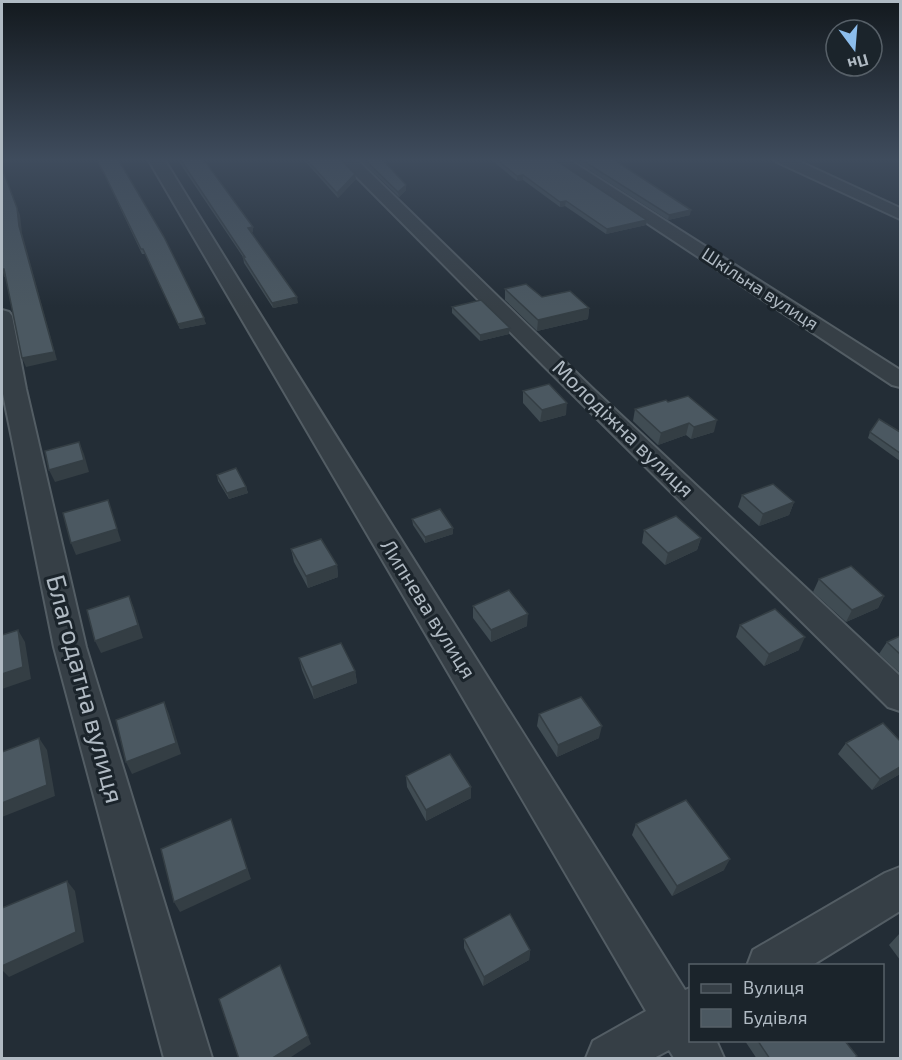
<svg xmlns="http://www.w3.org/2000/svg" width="902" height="1060" viewBox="0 0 902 1060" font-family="'Exo 2',sans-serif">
<rect width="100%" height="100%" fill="#232d36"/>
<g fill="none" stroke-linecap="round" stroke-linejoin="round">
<!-- street casing -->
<g stroke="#535d64" stroke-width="4">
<g id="street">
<path d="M148 159H164C335 438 511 713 685 990L690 988V1040H716L724 1058H674L669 1050 654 1058H586L593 1041 646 1011Z"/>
<polygon points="339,159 356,159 593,389 900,676 900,711 888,707 543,365"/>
<polygon points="550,159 568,159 900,370 900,387 892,385"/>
<polygon points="774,159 794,159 900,208 900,219 777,162"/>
<polygon points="2,310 9,312 12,316 26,389 86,647 212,1058 164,1058 54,647 2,389"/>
<polygon points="900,867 900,911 811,966 747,966 753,950 885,873"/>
</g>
</g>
<!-- street -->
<use href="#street" fill="#363f46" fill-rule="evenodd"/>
</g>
<!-- wall -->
<g fill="#404c53">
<polygon points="95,159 118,159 206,324 180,329 145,254 142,254 105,176"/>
<polygon points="177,159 201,159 253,232 251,233 298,303 273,308 244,263 243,257"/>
<polygon points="303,159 340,159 356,179 338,198"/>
<polygon points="359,159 382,159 406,190 399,197"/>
<polygon points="490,159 554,159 647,220 646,225 606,234 565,206 560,207 523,180 517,181"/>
<polygon points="572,159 613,159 690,215 668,220"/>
<polygon points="505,289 589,308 588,319 537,331 505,300"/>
<polygon points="452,307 509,334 480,341 452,313"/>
<polygon points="523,391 566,415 540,422 523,403"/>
<polygon points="668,402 714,432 691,439 686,435 658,445 633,421 635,409"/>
<polygon points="870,432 900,432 900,461 868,438"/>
<polygon points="217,475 246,487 248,493 229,499 218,481"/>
<polygon points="742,495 794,502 789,515 759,526 738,507"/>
<polygon points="412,519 453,528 453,534 425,543 413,525"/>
<polygon points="644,530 701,538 697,550 665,565 642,543"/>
<polygon points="291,549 337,565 338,577 308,588 294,562"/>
<polygon points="819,579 884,596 878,608 846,622 813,592"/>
<polygon points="473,606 527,626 491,642 473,618"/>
<polygon points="740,625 799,650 764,666 736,637"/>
<polygon points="900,636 900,673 879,654 887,642"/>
<polygon points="299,658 355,671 357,683 314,699 302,670"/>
<polygon points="539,714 599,738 557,757 537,726"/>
<polygon points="846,743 900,774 872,790 838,754"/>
<polygon points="406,776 471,787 471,798 426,821 407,787"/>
<polygon points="636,824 724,870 672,896 632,835"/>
<polygon points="900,933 900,960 889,945"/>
<polygon points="464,939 530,950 529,960 483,986 464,948"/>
<polygon points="745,1041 845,1041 854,1059 757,1059"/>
</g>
<!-- shaded-wall -->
<g fill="#343e44">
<polygon points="355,174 356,179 338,198 337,193"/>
<polygon points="523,175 523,180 517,181 517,176"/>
<polygon points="406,185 406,190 399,197 398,192"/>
<polygon points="566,201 565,206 560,207 560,202"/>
<polygon points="17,208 20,215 22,233 57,360 26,367 22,358 19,226"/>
<polygon points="691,210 690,215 668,220 669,215"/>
<polygon points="647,220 646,225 606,234 607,229"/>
<polygon points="253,227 253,232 249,233 248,228"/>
<polygon points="2,269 4,269 7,277 4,277"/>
<polygon points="297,297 298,303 273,308 272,303"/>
<polygon points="589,308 588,319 537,331 538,320"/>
<polygon points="204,318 206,324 180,329 178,324"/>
<polygon points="510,328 509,334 480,341 480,335"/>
<polygon points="567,403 566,415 540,422 542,410"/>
<polygon points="717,420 714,432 691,439 694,427"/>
<polygon points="689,423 686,435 658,445 661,433"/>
<polygon points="79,442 84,454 89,472 55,482 49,470"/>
<polygon points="246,487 248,493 229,499 227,493"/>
<polygon points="108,500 121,541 76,555 71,543"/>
<polygon points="794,502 789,515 759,526 763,514"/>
<polygon points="453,528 453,534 425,543 425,537"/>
<polygon points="701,538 697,550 665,565 668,553"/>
<polygon points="337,565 338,577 308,588 306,576"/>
<polygon points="129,596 134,608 143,638 101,653 95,641"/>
<polygon points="884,596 878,608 846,622 852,610"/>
<polygon points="528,614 527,626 491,642 491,630"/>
<polygon points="18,630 25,642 31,679 2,689 2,674"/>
<polygon points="805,637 799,650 764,666 769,654"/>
<polygon points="355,671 357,683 314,699 312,687"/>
<polygon points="164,702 169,714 181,754 132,774 126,762"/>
<polygon points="602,726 599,738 557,757 558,745"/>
<polygon points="39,738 47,750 55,796 2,817 2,803"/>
<polygon points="900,767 900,774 872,790 880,779"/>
<polygon points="471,787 471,798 426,821 426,810"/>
<polygon points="231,819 251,879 180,912 174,902"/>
<polygon points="730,859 724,870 672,896 677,886"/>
<polygon points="67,881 75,891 84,942 9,977 2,970 2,966"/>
<polygon points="530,950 529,960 483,986 484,977"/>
<polygon points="280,965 311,1044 288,1059 271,1059"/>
</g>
<!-- building -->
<g fill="#4b5861" stroke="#343e44" stroke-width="1.5">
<polygon points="96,159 118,159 164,237 204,318 178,324 143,249 141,249 103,171"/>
<polygon points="180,159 201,159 207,164 253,227 248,228 297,297 272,303 243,257 245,257"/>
<polygon points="306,159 340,159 355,174 337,193"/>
<polygon points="364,159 382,159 406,185 398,192"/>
<polygon points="496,159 554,159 647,220 607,229 566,201 560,202 523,175 517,176"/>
<polygon points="580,159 613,159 691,210 669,215"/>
<polygon points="2,168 17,208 19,226 54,352 22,358 4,269 2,269"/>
<polygon points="526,284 542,297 570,291 589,308 538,320 505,289"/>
<polygon points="481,300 510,328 480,335 452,307"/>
<polygon points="549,384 567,403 542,410 523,391"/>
<polygon points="688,396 717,420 694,427 689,423 661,433 635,409 666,400 668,402"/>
<polygon points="879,419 900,432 900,453 870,432"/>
<polygon points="79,442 84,460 49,470 45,451"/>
<polygon points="236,468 246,487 227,493 217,475"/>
<polygon points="773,484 794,502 763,514 742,495"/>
<polygon points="108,500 117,529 71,543 63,513"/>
<polygon points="440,509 453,528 425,537 412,519"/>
<polygon points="676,516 701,538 668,553 644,530"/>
<polygon points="321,539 337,565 306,576 291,549"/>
<polygon points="851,566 884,596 852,610 819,579"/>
<polygon points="509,590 528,614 491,630 473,606"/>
<polygon points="129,596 138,625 95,641 87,610"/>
<polygon points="775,609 805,637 769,654 740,625"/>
<polygon points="18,630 23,667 2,674 2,635"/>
<polygon points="900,636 900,654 887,642"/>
<polygon points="341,643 355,671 312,687 299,658"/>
<polygon points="581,697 602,726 558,745 539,714"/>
<polygon points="164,702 176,743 126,762 116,720"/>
<polygon points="883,723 900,741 900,767 880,779 846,743"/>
<polygon points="39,738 47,785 2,803 2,752"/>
<polygon points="450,754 471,787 426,810 406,776"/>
<polygon points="686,800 730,859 677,886 636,824"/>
<polygon points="231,819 247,869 174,902 161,849"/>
<polygon points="67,881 76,932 2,966 2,908"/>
<polygon points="510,914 530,950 484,977 464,939"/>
<polygon points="280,965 308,1036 271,1059 239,1059 219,999"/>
<polygon points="758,1041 845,1041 857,1056 854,1059 770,1059"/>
</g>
<!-- sky -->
<linearGradient id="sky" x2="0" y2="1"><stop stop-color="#13191e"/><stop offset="0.52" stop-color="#3f4c5d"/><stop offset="1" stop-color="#3f4c5d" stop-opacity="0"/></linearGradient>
<rect width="902" height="307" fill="url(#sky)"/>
<g text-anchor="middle" stroke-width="6" stroke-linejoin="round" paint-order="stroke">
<!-- far-street labels -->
<g font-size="18" fill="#b0bac3" stroke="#1b242b">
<text transform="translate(760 289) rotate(33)" y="6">Шкільна вулиця</text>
</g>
<!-- street labels -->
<g font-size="21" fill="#b0bac3" stroke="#1b242b">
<text transform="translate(623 429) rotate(44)" y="7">Молодіжна вулиця</text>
<text transform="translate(428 609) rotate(58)" y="7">Липнева вулиця</text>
</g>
<!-- near-street labels -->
<g font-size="26" fill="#b0bac3" stroke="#1b242b">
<text transform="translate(85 689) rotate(75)" y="9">Благодатна вулиця</text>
</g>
</g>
<!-- border -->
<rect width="902" height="1060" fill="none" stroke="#b0bac3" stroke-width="6"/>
<!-- legend -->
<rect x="689" y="964" width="195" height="78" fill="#1b242b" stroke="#576068" stroke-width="1.5"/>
<rect x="701" y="984" width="30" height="9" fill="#363f46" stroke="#576068" stroke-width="1.5"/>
<text x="743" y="994" font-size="18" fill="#b0bac3">Вулиця</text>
<rect x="701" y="1009" width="30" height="18" fill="#4b5861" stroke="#576068" stroke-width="1.5"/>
<text x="743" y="1024" font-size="18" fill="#b0bac3">Будівля</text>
<!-- north arrow -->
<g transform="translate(854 48) rotate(164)"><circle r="28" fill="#1b242b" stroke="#576068" stroke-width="1.5"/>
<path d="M0-4.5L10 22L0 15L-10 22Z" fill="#8cbdec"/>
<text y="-9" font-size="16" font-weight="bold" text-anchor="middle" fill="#b0bac3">Пн</text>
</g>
</svg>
